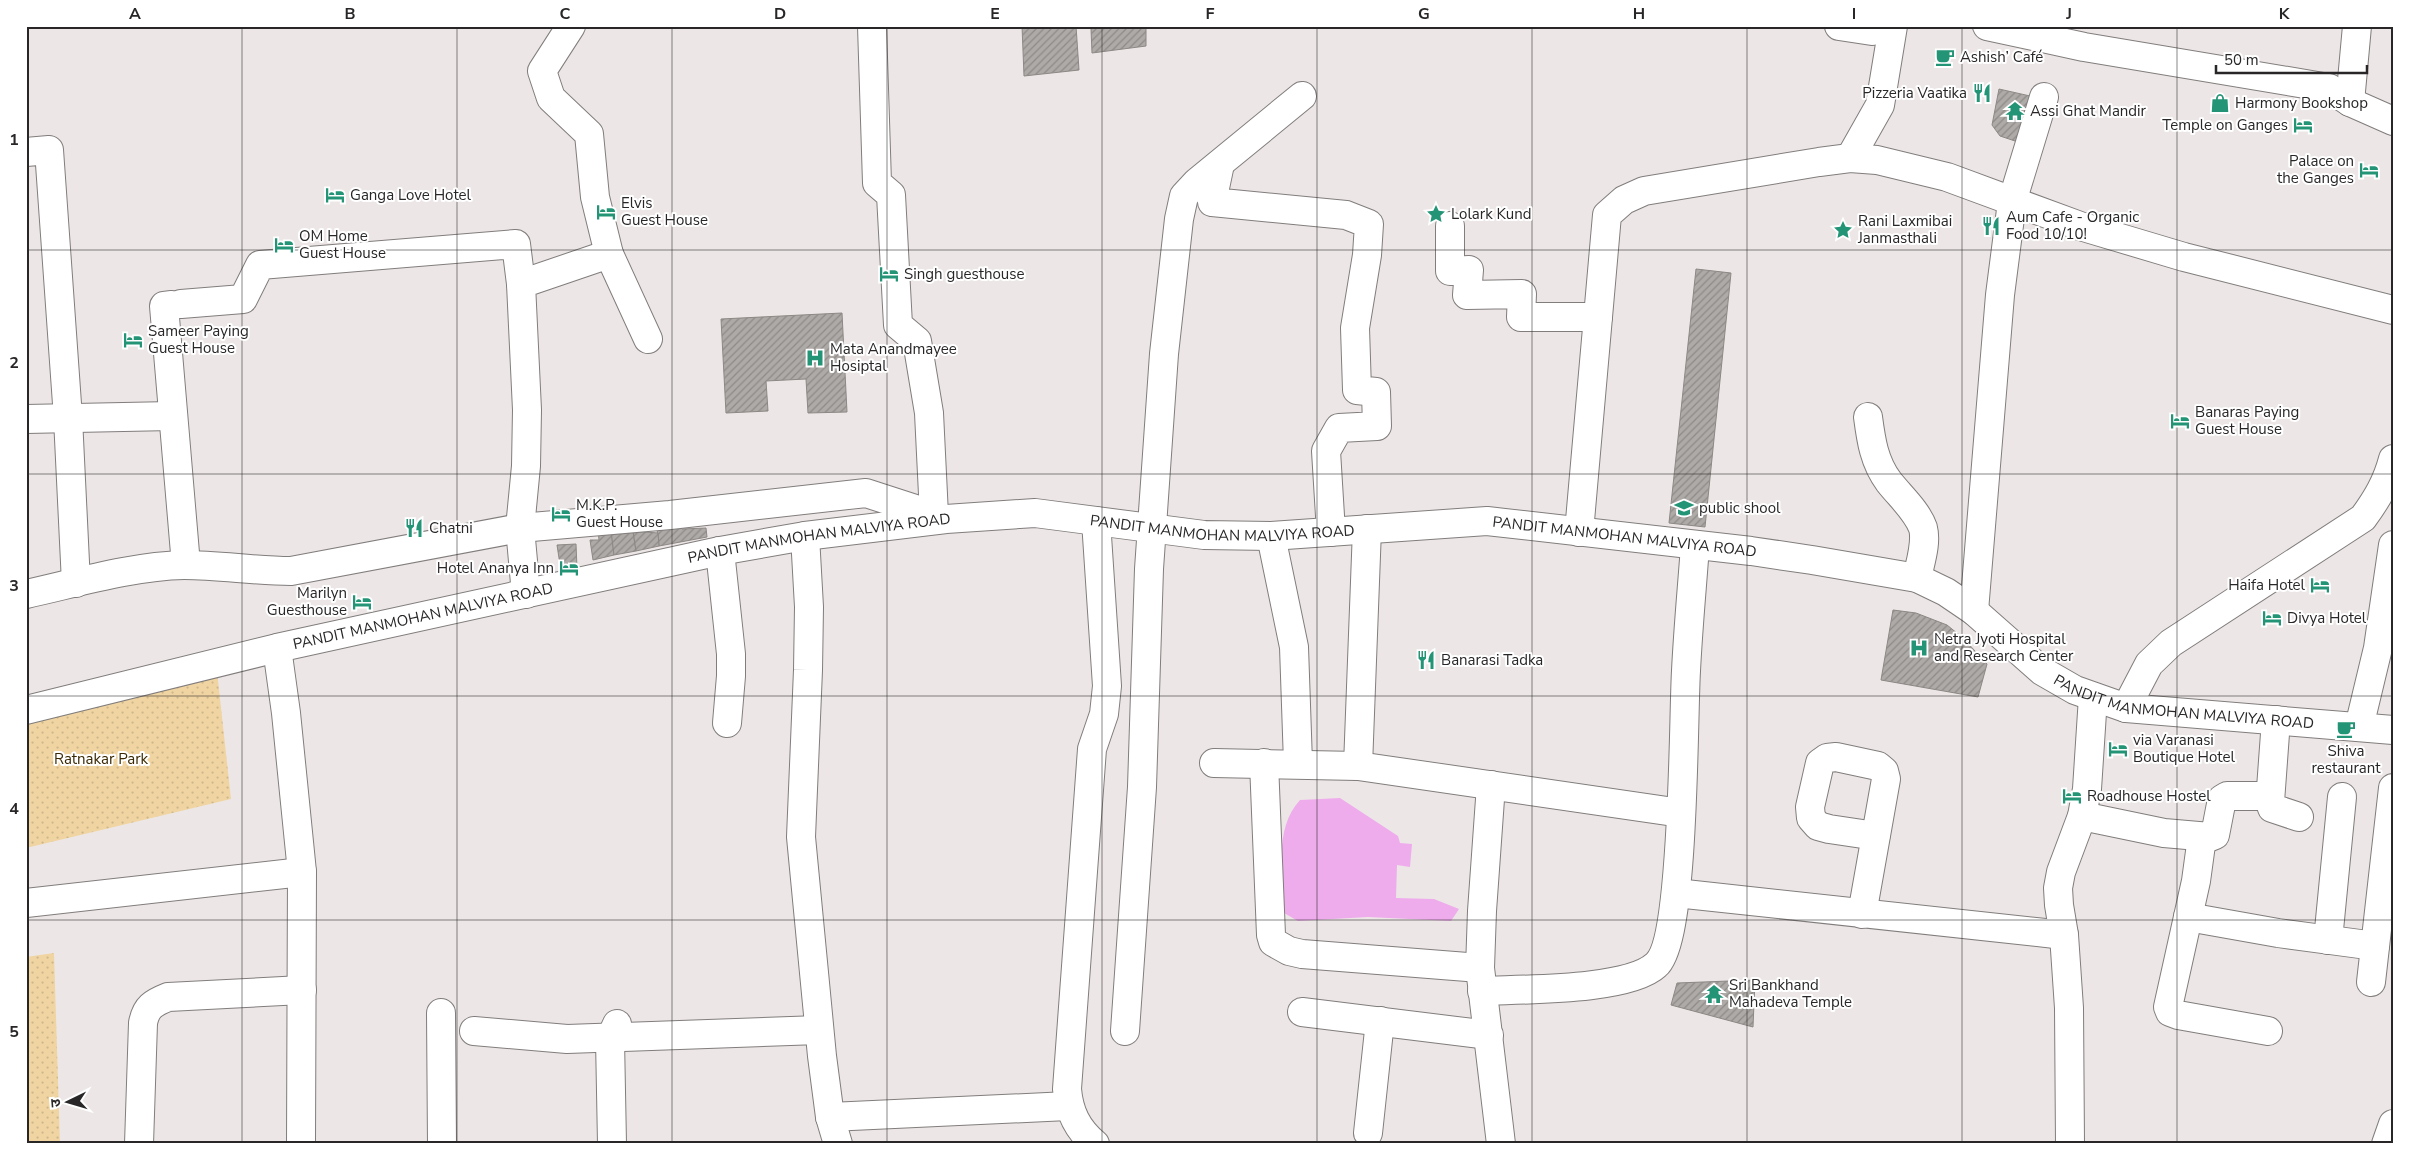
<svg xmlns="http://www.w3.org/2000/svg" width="2419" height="1170" viewBox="0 0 2419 1170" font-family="'Nunito Sans','Noto Sans Devanagari',sans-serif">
<defs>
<pattern id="grass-dots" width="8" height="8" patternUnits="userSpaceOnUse" patternTransform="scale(1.25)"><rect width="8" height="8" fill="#f0d5a2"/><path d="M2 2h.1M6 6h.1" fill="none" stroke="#ceb78b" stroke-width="1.8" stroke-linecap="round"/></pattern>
<pattern id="building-hatch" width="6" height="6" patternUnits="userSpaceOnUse" patternTransform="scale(1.25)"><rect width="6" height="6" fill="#aeaaa7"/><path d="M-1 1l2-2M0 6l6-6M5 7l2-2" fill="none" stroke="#8e8a88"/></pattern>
</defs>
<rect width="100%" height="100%" fill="#ece7e6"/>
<!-- grass -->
<g fill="url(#grass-dots)">
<polygon points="216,662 231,799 26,848 26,704"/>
<polygon points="54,953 60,1144 26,1144 26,957"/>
</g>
<!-- water -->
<path fill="#eeacec" d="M1340 798 1398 836 1400 843 1412 844 1410 867 1397 865 1396 898 1434 899 1459 909 1451 921 1368 917 1298 921 1284 913C1283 877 1273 829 1300 800Z"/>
<!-- building -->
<g fill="url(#building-hatch)" stroke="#8c8885">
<polygon points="1022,26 1076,26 1079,70 1024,76"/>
<polygon points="1102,26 1146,26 1146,46 1092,53 1091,29"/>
<polygon points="1999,89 2039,98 2024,144 2000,136 1992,125"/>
<polygon points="1696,269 1731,273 1705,527 1669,523"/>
<polygon points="842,313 847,412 808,413 806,379 766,381 768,411 726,413 721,319"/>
<polygon points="680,527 682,529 706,528 707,537 659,546 657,529"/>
<polygon points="611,528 614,555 593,560 590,540 599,540 598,529"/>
<polygon points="611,531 633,531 636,551 614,555"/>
<polygon points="633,531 658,533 659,546 636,551"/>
<polygon points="576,544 577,569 561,571 557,545"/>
<polygon points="1893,610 1916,613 1947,625 1963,638 1987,664 1978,697 1881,680"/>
<polygon points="1755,980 1753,1027 1671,1005 1677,983"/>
</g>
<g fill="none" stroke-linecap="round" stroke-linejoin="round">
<!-- minor casing -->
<g stroke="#817d7c" stroke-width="30">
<g id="minor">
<polyline points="872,26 877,183 891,195 898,325 917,341 929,413 934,515"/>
<polyline points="1839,26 1872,31 1883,26"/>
<polyline points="1987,26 2084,47 2329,88 2350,102 2393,121"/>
<polyline points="2350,102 2357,26"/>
<polyline points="26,152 49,150 68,418 76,583"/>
<polyline points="1850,158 1880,105 1893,26"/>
<polyline points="1220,164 1212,202 1346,215 1369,224 1367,255 1355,328 1357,390 1376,392 1377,426 1339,428 1326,451 1331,532"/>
<polyline points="1450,226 1450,271 1469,270 1467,295 1522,294 1521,317 1598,317"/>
<polyline points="609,254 648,339"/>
<polyline points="181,304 243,299 260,265 516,244 521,284"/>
<polyline points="172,305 164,306 186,565"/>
<path d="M1868 417C1871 440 1874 462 1889 482 1900 496 1917 511 1923 528 1927 543 1920 563 1917 578"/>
<polyline points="26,419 172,416"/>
<polyline points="1579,532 1607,215 1624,200 1644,191 1819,162 1850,158 1877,160 1947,177 2080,226 2184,257 2393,310"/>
<polyline points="805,536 809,607 808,670 801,837 822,1056 830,1117 838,1144"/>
<polyline points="1271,536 1294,647 1298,763"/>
<polyline points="720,551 731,654 731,676 727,723"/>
<path d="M26 594C76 583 133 566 184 565 220 565 255 571 291 571L520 528 670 515 866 493 937 516"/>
<polyline points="526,594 520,528 526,466 527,410 521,284 609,254 595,197 589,134 551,98 542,71 571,26"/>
<polyline points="1974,611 2000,295 2012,202 2044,97"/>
<polyline points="277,648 286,713 302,872 301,1144"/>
<path d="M2126 708 2149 664 2171 643 2363 518C2377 499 2387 482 2393 459"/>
<path id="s1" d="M26 710 277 648 720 551 805 536 946 519 1035 513 1204 535 1271 536 1487 521 1751 551 1812 560 1917 578 1946 592 1974 611 2042 671 2075 690 2126 708 2393 730"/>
<polyline points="2276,720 2270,802 2272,808 2299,817"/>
<polyline points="2359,727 2378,648 2393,545"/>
<polyline points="1214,763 1358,766 1681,813"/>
<polyline points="1264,763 1271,935 1273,942 1289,951 1302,954 1480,968"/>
<polyline points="1358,766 1367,529"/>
<polyline points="1491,785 1482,911 1480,968 1501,1144"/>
<polyline points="2082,816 2164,833 2210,837 2215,835 2222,799 2227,796 2270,796"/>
<polyline points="2202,837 2196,881 2168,1007 2170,1012 2178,1015 2268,1031"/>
<polyline points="1676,893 2064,935"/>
<polyline points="26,903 302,872"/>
<polyline points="1862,914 1886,779 1884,771 1878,766 1836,757 1827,758 1820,763 1810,807 1811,818 1818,826 1829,829 1876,836"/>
<polyline points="2188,917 2278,933 2375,946"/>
<polyline points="2328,940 2342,797"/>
<polyline points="2371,982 2393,788"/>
<path d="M1482 991C1521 989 1628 991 1656 965 1685 940 1683 719 1686 671 1688 629 1692 588 1695 546"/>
<polyline points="1302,1012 1489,1035"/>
<polyline points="441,1013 442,1144"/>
<polyline points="474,1031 567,1039 819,1030"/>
<polyline points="1125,1031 1142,787 1149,569 1164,354 1179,219 1184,196 1197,182 1302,96"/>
<polyline points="830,1117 1068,1106"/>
<polyline points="1368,1133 1380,1021"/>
<path d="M139 1144 143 1023C146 1007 153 1003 168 997L302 990"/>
<polyline points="612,1144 610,1039 617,1024"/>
<path d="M1095 1144C1077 1129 1069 1112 1067 1089L1092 749 1104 714 1107 686 1096 521"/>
<polyline points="2070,1144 2069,1008 2064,935 2059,905 2058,888 2061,872 2082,816 2087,789 2093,697"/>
<polyline points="2386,1144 2393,1124"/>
</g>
</g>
<!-- minor -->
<use href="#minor" stroke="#fff" stroke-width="28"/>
</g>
<!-- grid -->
<path fill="none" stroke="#282626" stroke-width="1" stroke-opacity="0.55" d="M242 26V1144M457 26V1144M672 26V1144M887 26V1144M1102 26V1144M1317 26V1144M1532 26V1144M1747 26V1144M1962 26V1144M2177 26V1144M26 250H2393M26 474H2393M26 696H2393M26 920H2393"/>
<!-- icons -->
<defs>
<g id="cafe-bare" transform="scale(1.5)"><path d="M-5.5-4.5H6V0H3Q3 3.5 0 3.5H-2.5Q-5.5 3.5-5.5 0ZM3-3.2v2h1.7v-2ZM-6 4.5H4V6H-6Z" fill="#249476" stroke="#fff" stroke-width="2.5" paint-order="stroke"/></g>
<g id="restaurant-bare" transform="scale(1.5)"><path d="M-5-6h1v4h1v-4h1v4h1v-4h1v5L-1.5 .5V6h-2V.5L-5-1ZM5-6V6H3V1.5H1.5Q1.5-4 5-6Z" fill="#249476" stroke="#fff" stroke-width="2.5" paint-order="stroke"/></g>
<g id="shop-bare" transform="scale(1.5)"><path d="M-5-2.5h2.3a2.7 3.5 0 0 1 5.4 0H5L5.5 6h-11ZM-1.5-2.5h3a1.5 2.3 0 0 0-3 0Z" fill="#249476" stroke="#fff" stroke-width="2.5" paint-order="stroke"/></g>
<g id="temple-bare" transform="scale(1.5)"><path d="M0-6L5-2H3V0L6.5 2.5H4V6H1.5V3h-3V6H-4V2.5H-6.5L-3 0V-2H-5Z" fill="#249476" stroke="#fff" stroke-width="2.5" paint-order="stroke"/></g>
<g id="hotel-bare" transform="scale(1.5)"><path d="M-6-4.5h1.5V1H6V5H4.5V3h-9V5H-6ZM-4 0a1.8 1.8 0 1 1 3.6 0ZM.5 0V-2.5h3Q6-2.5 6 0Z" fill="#249476" stroke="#fff" stroke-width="2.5" paint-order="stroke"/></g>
<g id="sight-bare" transform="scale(1.5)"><path d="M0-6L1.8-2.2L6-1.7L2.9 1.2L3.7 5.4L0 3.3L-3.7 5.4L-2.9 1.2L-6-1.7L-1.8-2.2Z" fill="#249476" stroke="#fff" stroke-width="2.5" paint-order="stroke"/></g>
<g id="hospital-bare" transform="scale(1.5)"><path d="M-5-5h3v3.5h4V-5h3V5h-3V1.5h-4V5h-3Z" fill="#249476" stroke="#fff" stroke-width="2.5" paint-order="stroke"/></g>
<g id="school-bare" transform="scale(1.5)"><path d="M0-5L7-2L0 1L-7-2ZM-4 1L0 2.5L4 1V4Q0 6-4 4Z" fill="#249476" stroke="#fff" stroke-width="2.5" paint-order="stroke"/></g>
</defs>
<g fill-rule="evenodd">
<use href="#cafe-bare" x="1945" y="57"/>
<use href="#restaurant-bare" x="1982" y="93"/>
<use href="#shop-bare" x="2220" y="103"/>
<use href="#temple-bare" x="2015" y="111"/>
<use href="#hotel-bare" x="2303" y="125"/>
<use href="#hotel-bare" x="2369" y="170"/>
<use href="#hotel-bare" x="335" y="195"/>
<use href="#hotel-bare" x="606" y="212"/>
<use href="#sight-bare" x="1436" y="214"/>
<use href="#restaurant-bare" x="1991" y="226"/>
<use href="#sight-bare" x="1843" y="230"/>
<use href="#hotel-bare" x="284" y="245"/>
<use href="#hotel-bare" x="889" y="274"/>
<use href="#hotel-bare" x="133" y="340"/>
<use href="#hospital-bare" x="815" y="358"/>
<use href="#hotel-bare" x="2180" y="421"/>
<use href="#school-bare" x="1684" y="508"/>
<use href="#hotel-bare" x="561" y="514"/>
<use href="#restaurant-bare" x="414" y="528"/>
<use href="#hotel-bare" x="569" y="568"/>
<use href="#hotel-bare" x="2320" y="585"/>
<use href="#hotel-bare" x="362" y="602"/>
<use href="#hotel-bare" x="2272" y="618"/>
<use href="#hospital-bare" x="1919" y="648"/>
<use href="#restaurant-bare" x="1426" y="660"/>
<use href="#cafe-bare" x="2346" y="729"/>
<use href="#hotel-bare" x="2118" y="749"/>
<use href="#hotel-bare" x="2072" y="796"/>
<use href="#temple-bare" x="1714" y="994"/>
</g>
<g text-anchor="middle" stroke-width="4" stroke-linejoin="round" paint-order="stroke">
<!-- poi labels -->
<g font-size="15" fill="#282626" stroke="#fff" text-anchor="start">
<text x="1960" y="62">Ashish’ Café</text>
<text x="1967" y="98" text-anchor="end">Pizzeria Vaatika</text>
<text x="2235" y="108">Harmony Bookshop</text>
<text x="2030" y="116">Assi Ghat Mandir</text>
<text x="2288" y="130" text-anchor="end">Temple on Ganges</text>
<text x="2354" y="166" text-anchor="end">Palace on<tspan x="2354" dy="17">the Ganges</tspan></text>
<text x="350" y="200">Ganga Love Hotel</text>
<text x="621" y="208">Elvis<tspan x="621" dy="17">Guest House</tspan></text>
<text x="1451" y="219">Lolark Kund</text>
<text x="2006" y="222">Aum Cafe - Organic<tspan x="2006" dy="17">Food 10/10!</tspan></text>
<text x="1858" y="226">Rani Laxmibai<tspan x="1858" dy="17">Janmasthali</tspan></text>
<text x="299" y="241">OM Home<tspan x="299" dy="17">Guest House</tspan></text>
<text x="904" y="279">Singh guesthouse</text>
<text x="148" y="336">Sameer Paying<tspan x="148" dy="17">Guest House</tspan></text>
<text x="830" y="354">Mata Anandmayee<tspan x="830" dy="17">Hosiptal</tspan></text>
<text x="2195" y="417">Banaras Paying<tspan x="2195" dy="17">Guest House</tspan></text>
<text x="576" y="510">M.K.P.<tspan x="576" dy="17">Guest House</tspan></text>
<text x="1699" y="513">public shool</text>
<text x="429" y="533">Chatni</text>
<text x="554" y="573" text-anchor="end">Hotel Ananya Inn</text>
<text x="2305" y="590" text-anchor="end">Haifa Hotel</text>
<text x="347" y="598" text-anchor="end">Marilyn<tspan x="347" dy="17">Guesthouse</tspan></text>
<text x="2287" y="623">Divya Hotel</text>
<text x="1934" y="644">Netra Jyoti Hospital<tspan x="1934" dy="17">and Research Center</tspan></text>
<text x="1441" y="665">Banarasi Tadka</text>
<text x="2133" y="745">via Varanasi<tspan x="2133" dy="17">Boutique Hotel</tspan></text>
<text x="2346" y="756" text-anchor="middle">Shiva<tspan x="2346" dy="17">restaurant</tspan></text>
<text x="2087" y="801">Roadhouse Hostel</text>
<text x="1729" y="990">Sri Bankhand<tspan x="1729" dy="17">Mahadeva Temple</tspan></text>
</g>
<!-- street labels -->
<g font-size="15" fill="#282626" stroke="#fff">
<text dy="5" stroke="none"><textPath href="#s1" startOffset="1218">PANDIT MANMOHAN MALVIYA ROAD</textPath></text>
<text dy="5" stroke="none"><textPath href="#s1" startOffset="1622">PANDIT MANMOHAN MALVIYA ROAD</textPath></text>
<text dy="5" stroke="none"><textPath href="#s1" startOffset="812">PANDIT MANMOHAN MALVIYA ROAD</textPath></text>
<text dy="5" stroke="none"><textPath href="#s1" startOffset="408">PANDIT MANMOHAN MALVIYA ROAD</textPath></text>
<text dy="5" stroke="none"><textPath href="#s1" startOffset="2222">PANDIT MANMOHAN MALVIYA ROAD</textPath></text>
</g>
<!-- park labels -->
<g font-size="15" fill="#3a2903" stroke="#fff">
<text x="101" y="764">Ratnakar Park</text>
</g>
</g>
<!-- border -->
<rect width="2419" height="1170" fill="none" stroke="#ffffff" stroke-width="55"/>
<!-- north arrow -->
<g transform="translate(68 1102) rotate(265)" stroke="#ffffff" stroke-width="4" paint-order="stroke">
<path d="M0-4L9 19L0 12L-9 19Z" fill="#282626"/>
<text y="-8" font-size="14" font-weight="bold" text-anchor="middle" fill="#282626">उ</text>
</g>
<!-- scale -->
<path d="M2216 65v8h151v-8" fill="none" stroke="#282626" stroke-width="2.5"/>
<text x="2224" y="65" font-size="15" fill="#282626" stroke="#ffffff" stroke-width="4" paint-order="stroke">50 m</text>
<rect x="28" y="28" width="2364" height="1114" fill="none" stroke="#282626" stroke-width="2"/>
<g font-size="16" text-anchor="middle" font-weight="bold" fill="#282626">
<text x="135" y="19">A</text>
<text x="350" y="19">B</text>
<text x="565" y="19">C</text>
<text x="780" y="19">D</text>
<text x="995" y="19">E</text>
<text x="1210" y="19">F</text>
<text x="1424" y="19">G</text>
<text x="1639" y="19">H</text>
<text x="1854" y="19">I</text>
<text x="2069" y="19">J</text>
<text x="2284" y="19">K</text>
<text x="14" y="145">1</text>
<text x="14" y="368">2</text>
<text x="14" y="591">3</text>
<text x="14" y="814">4</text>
<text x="14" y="1037">5</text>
</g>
</svg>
